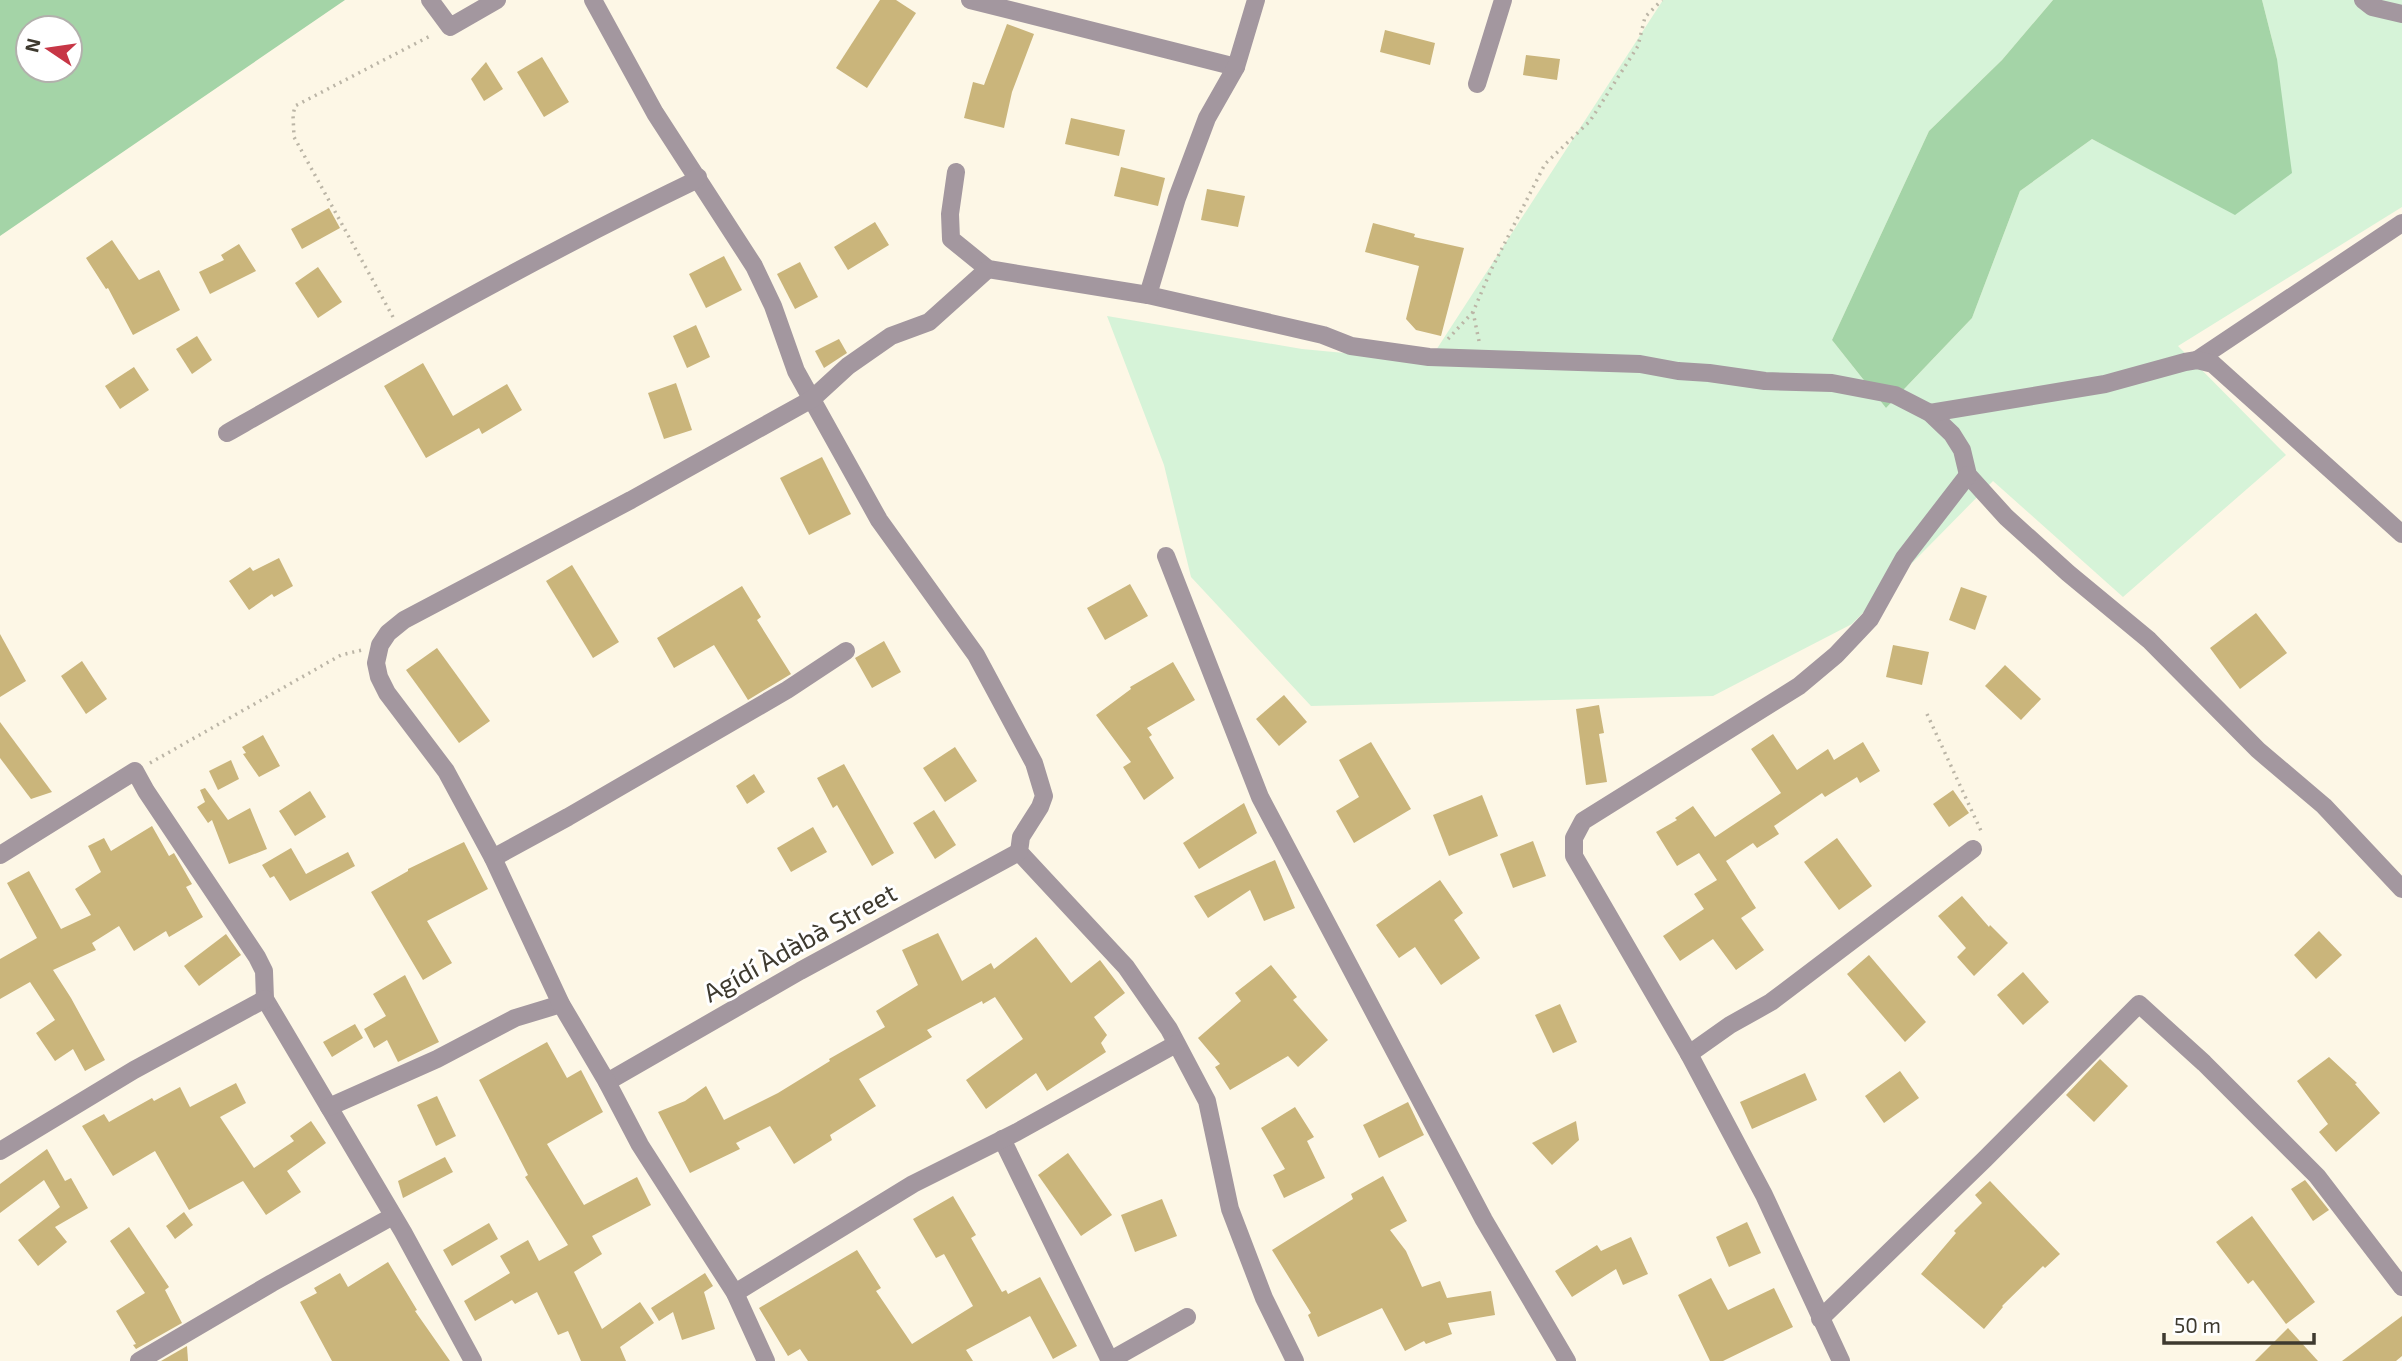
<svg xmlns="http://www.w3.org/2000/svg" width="2402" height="1361" viewBox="0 0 2402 1361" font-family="'Exo 2',sans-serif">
<rect width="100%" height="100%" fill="#fdf7e6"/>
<!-- green -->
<polygon fill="#d6f3d8" points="1663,0 2053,0 2002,60 1929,131 1832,340 1886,408 1972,318 2020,191 2092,139 2236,214 2277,59 2262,0 2402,0 2402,207 2178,346 2286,455 2123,597 1993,481 1852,624 1713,696 1311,706 1191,577 1164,465 1107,316 1302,349 1429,361"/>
<!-- forest -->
<g fill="#a4d4a7" fill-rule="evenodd">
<path d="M0 0H345L0 236ZM70 28V70H28V28Z"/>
<polygon points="2053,0 2262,0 2277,59 2292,173 2235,215 2092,139 2020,191 1972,318 1886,408 1832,340 1929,131 2002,60"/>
</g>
<!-- building -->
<g fill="#cab57b">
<polygon points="880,0 896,0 916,13 867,88 836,68"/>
<polygon points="1007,24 1034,34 1012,92 1004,128 964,118 973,82 984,85"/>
<polygon points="1385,30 1435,43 1430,65 1380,52"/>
<polygon points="1526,55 1560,59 1557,80 1523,75"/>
<polygon points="542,57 569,102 544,117 517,72"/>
<polygon points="486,62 503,89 484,101 471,79"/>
<polygon points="1071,118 1125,130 1119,156 1065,144"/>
<polygon points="1121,167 1165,178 1158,206 1114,196"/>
<polygon points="1207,189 1245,196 1238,227 1201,220"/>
<polygon points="329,208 340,228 302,249 291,229"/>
<polygon points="875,222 889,245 848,270 834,247"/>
<polygon points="1373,223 1415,234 1414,237 1464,248 1441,336 1416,330 1406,319 1419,266 1365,252"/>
<polygon points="112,240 139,280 159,270 180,310 133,335 108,288 106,289 86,258"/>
<polygon points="239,244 256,271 210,294 199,272 224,260 221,255"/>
<polygon points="724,256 742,290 706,308 689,274"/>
<polygon points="800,262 818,297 795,309 777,274"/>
<polygon points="318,267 342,302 318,318 295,283"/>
<polygon points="696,325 710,357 687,368 673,336"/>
<polygon points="197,336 212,360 192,374 176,349"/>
<polygon points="839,339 847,353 824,368 815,351"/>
<polygon points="423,363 453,416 507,384 522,410 482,434 479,428 426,458 384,386"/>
<polygon points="134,367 149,390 120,409 105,386"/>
<polygon points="676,383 692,430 664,439 648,393"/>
<polygon points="822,457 851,514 809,535 780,478"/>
<polygon points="279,558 293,586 274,597 272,594 249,610 229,581 250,567 253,571"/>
<polygon points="572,565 619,642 593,658 546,581"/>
<polygon points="1130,584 1148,616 1105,640 1087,608"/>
<polygon points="742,586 761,617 757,620 791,674 748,700 714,645 674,668 657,638"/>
<polygon points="1961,587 1987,596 1975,630 1949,620"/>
<polygon points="2256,613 2287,653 2240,689 2210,648"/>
<polygon points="0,634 26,681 0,697"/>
<polygon points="884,641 901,672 872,688 855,658"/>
<polygon points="1893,645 1929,652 1922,685 1886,677"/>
<polygon points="437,648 490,721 459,743 406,670"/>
<polygon points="82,661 107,699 86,714 61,676"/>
<polygon points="1173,662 1195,700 1147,728 1152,735 1149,737 1174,778 1144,800 1123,767 1131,762 1096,715 1131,689 1130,687"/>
<polygon points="2005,665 2041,699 2021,720 1985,686"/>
<polygon points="1284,695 1307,722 1279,746 1256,719"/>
<polygon points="1599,705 1604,733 1599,734 1607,782 1586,785 1576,709"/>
<polygon points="0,722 52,792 31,799 0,758"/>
<polygon points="1773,734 1797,770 1828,749 1834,760 1863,742 1880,771 1860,783 1857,777 1825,797 1822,793 1774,826 1779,834 1757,848 1753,843 1726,861 1756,908 1741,918 1764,950 1736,970 1713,939 1680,961 1663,936 1704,909 1694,894 1717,880 1699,853 1677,866 1656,832 1677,820 1675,818 1693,806 1715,837 1781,793 1751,749"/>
<polygon points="263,735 280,766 259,777 243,754 246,753 242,747"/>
<polygon points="1371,742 1411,809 1354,843 1336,811 1359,797 1339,760"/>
<polygon points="955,747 977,781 945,802 923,768"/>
<polygon points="231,760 239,779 218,790 209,771"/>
<polygon points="844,764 894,853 872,866 837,805 833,808 817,778"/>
<polygon points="754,774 765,792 747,804 736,786"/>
<polygon points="205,788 228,820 250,808 267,849 229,864 212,820 208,823 197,807 205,802 200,790"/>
<polygon points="1953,790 1969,813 1949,827 1933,804"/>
<polygon points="310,791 326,817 295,836 279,811"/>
<polygon points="1482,795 1498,836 1449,856 1433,815"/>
<polygon points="1244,803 1257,833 1199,869 1183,843"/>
<polygon points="934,810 956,845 935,859 913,823"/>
<polygon points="152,826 169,856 174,853 192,884 186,887 203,917 169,937 166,931 134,951 119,926 92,943 96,950 53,970 71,998 105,1060 85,1071 73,1049 55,1061 36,1033 55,1020 30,982 0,999 0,959 37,938 7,883 29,871 61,929 91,915 75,889 101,872 88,846 104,838 111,851"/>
<polygon points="813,827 827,852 791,872 777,848"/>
<polygon points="1837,838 1872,886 1839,910 1804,862"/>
<polygon points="1533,841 1546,876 1513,888 1500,854"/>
<polygon points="464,842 488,889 427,921 452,963 423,980 371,892 408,871 408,869"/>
<polygon points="291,848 306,874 348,852 355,866 290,901 274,876 270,878 262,865"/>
<polygon points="1275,860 1295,908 1264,921 1250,890 1208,918 1194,896"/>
<polygon points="1440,880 1463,913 1454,920 1480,958 1441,985 1415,947 1399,958 1376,925"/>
<polygon points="1962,896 1989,927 1990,925 2008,943 1974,976 1957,957 1966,948 1938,916"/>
<polygon points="2319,931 2342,955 2316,979 2294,955"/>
<polygon points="938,933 962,981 991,963 994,969 1036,937 1071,983 1100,960 1125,993 1094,1017 1107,1035 1101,1043 1106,1052 1047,1091 1036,1073 986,1109 966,1080 1023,1039 995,997 983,1004 982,1001 927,1030 932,1037 859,1079 876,1106 830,1135 832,1140 794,1164 770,1126 736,1143 740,1149 690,1173 658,1112 685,1101 706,1086 724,1120 778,1093 830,1061 829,1059 885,1027 876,1011 918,985 902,950"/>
<polygon points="226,934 241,955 199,986 184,966"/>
<polygon points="1869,955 1926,1022 1905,1042 1847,974"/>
<polygon points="1271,965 1297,997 1293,1000 1328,1040 1298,1067 1288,1056 1230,1090 1215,1067 1220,1064 1198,1038 1241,1001 1235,993"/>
<polygon points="2023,972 2049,1002 2023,1025 1997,995"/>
<polygon points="405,975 439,1042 398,1062 387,1040 374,1048 364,1029 386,1016 373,994"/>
<polygon points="1560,1004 1577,1042 1553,1053 1535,1015"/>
<polygon points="355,1024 363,1038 332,1057 323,1042"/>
<polygon points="547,1042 567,1078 581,1070 603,1112 547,1144 584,1205 637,1177 651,1205 592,1236 602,1254 574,1272 602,1329 640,1302 654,1323 620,1347 626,1361 581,1361 568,1331 558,1335 537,1292 515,1304 512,1300 475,1321 464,1301 510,1273 500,1256 528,1240 539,1261 568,1245 525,1177 528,1175 479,1080"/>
<polygon points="2329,1057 2357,1083 2355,1084 2380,1113 2336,1152 2319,1132 2328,1124 2297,1081"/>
<polygon points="2100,1059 2128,1086 2094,1122 2066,1095"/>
<polygon points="1900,1071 1919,1098 1884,1123 1865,1096"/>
<polygon points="1805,1073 1817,1100 1752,1129 1740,1102"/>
<polygon points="236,1083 246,1103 220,1117 254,1168 294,1141 290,1136 311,1121 326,1143 287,1171 301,1192 266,1215 243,1181 189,1210 155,1151 113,1176 82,1126 104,1114 109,1122 152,1098 154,1101 180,1087 190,1107"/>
<polygon points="437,1096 456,1136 436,1146 417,1105"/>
<polygon points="1408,1102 1424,1135 1379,1158 1363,1125"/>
<polygon points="1295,1107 1314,1137 1307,1141 1325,1178 1284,1198 1273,1175 1285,1169 1261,1128"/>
<polygon points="1576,1121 1579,1140 1552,1165 1532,1143"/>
<polygon points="47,1149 65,1181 71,1178 88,1208 55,1227 67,1242 38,1266 18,1240 60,1207 44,1180 0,1213 0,1184"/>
<polygon points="1068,1153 1112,1215 1081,1236 1038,1175"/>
<polygon points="445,1157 453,1172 403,1198 398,1181"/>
<polygon points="1383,1176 1407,1221 1390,1230 1406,1251 1422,1287 1440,1281 1447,1298 1491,1291 1495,1315 1448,1323 1452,1334 1426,1344 1424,1341 1405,1351 1382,1308 1318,1337 1308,1315 1311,1313 1272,1250 1353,1199 1351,1194"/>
<polygon points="2305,1180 2329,1210 2313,1221 2291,1189"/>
<polygon points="1990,1181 2060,1254 2045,1268 2043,1266 2002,1306 2003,1307 1984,1329 1921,1274 1956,1233 1954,1231 1982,1203 1975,1195"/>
<polygon points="953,1196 976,1235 971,1238 1002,1292 1006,1290 1008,1294 1040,1277 1077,1346 1053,1359 1030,1316 966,1350 973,1361 808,1361 800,1349 788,1356 759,1308 857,1250 881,1288 876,1291 912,1344 973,1306 944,1254 936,1258 913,1219"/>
<polygon points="1162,1199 1177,1236 1135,1252 1121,1215"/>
<polygon points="184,1212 193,1225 175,1239 166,1226"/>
<polygon points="2252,1216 2315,1302 2286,1324 2253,1280 2248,1284 2216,1242"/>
<polygon points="1747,1222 1761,1253 1729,1267 1716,1237"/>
<polygon points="489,1223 498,1239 452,1266 443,1250"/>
<polygon points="129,1227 169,1287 165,1290 182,1323 136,1349 133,1345 136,1344 116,1311 145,1293 110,1241"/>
<polygon points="1631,1237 1648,1274 1623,1285 1616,1269 1572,1297 1555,1271 1597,1245 1601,1251"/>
<polygon points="388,1262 417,1310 415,1311 450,1361 332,1361 300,1302 317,1293 314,1288 340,1273 348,1287"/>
<polygon points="705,1273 713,1286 704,1292 715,1329 682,1340 673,1312 659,1321 651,1308"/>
<polygon points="1711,1278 1728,1310 1774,1288 1793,1327 1723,1361 1710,1361 1678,1295"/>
<polygon points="2402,1316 2402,1356 2396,1361 2342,1361"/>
<polygon points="2288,1328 2318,1361 2255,1361"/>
<polygon points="187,1346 188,1361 161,1361"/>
</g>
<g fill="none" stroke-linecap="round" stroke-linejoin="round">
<!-- path -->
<g stroke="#bbb5a6" stroke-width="3.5" stroke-dasharray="2 5" stroke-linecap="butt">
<polyline points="393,317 294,137 293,115 295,106 432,35"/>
<polyline points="1448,339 1473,312"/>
<polyline points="1479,341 1473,312 1491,270 1545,164 1590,121 1638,46 1645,17 1662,0"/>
<polyline points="1927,714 1982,833"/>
<polyline points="150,763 341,655 362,650"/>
</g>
<!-- minor -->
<g stroke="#a3979f" stroke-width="18">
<polyline points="430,0 450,27 497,0"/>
<polyline points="593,0 655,113 754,266 773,306 796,371 879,520 976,655 1034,763 1044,796 1040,807 1021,837 1019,852 1126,967 1169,1029 1207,1101 1230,1209 1264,1298 1295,1361"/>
<polyline points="970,0 1236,67"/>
<polyline points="2363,0 2372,7 2402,14"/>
<polyline points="1477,84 1503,0"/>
<polyline points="956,172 950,214 951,239 988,269 1148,295 1323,335 1351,346 1429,357 1640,364 1678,371 1709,373 1765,381 1832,383 1895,395 1930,413 1952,434 1962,450 1968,475 2006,517 2068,573 2149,640 2258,750 2324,806 2402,889"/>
<polyline points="1148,295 1177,198 1207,118 1236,67 1256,0"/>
<polyline points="2197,360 2402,223"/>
<polyline points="1930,413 2105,384 2185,362 2197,360 2213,364 2402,534"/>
<path d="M227 433C380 346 532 259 690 183L698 177"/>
<polyline points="1166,556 1260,797 1484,1220 1567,1361"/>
<polyline points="0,855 135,771 146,791 257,957 264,971 265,999 403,1232 473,1361"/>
<polyline points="493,858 568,817 787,690 846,651"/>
<polyline points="1689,1054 1730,1025 1771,1002 1973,849"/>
<polyline points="607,1082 800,971 1019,852"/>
<polyline points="329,1107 437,1059 515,1018 561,1004"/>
<polyline points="1002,1139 1110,1361"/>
<polyline points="0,1151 134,1070 265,999"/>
<polyline points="735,1293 913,1184 1017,1132 1176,1044"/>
<polyline points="1820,1319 1985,1159 2139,1004 2204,1063 2317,1176 2402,1287"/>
<polyline points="139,1361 272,1283 393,1216"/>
<polyline points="766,1361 735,1293 640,1145 607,1082 561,1004 493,858 446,771 387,693 379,677 376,663 380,645 388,633 404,620 631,500 812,399 848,366 891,336 929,322 988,269"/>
<polyline points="1109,1361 1187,1317"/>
<polyline points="1841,1361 1764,1195 1689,1054 1574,856 1574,838 1583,821 1799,686 1836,655 1870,619 1904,558 1968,475"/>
</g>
</g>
<g text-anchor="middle" stroke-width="6" stroke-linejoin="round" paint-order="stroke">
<!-- street labels -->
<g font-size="26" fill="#3e3a2f" stroke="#fff">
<text transform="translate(800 943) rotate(-29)" y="9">Agídí Àdàbà Street</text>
</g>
</g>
<!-- north arrow -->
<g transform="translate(49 49) rotate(283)"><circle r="33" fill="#ffffff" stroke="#b2b0ac" stroke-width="2"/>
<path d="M0-5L12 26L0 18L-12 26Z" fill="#c73646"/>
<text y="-10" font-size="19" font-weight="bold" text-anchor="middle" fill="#3e3a2f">N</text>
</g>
<!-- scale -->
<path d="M2164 1333v10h150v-10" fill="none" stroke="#3e3a2f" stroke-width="3.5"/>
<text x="2174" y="1333" font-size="21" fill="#3e3a2f" stroke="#ffffff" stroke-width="5" paint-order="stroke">50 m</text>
</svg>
